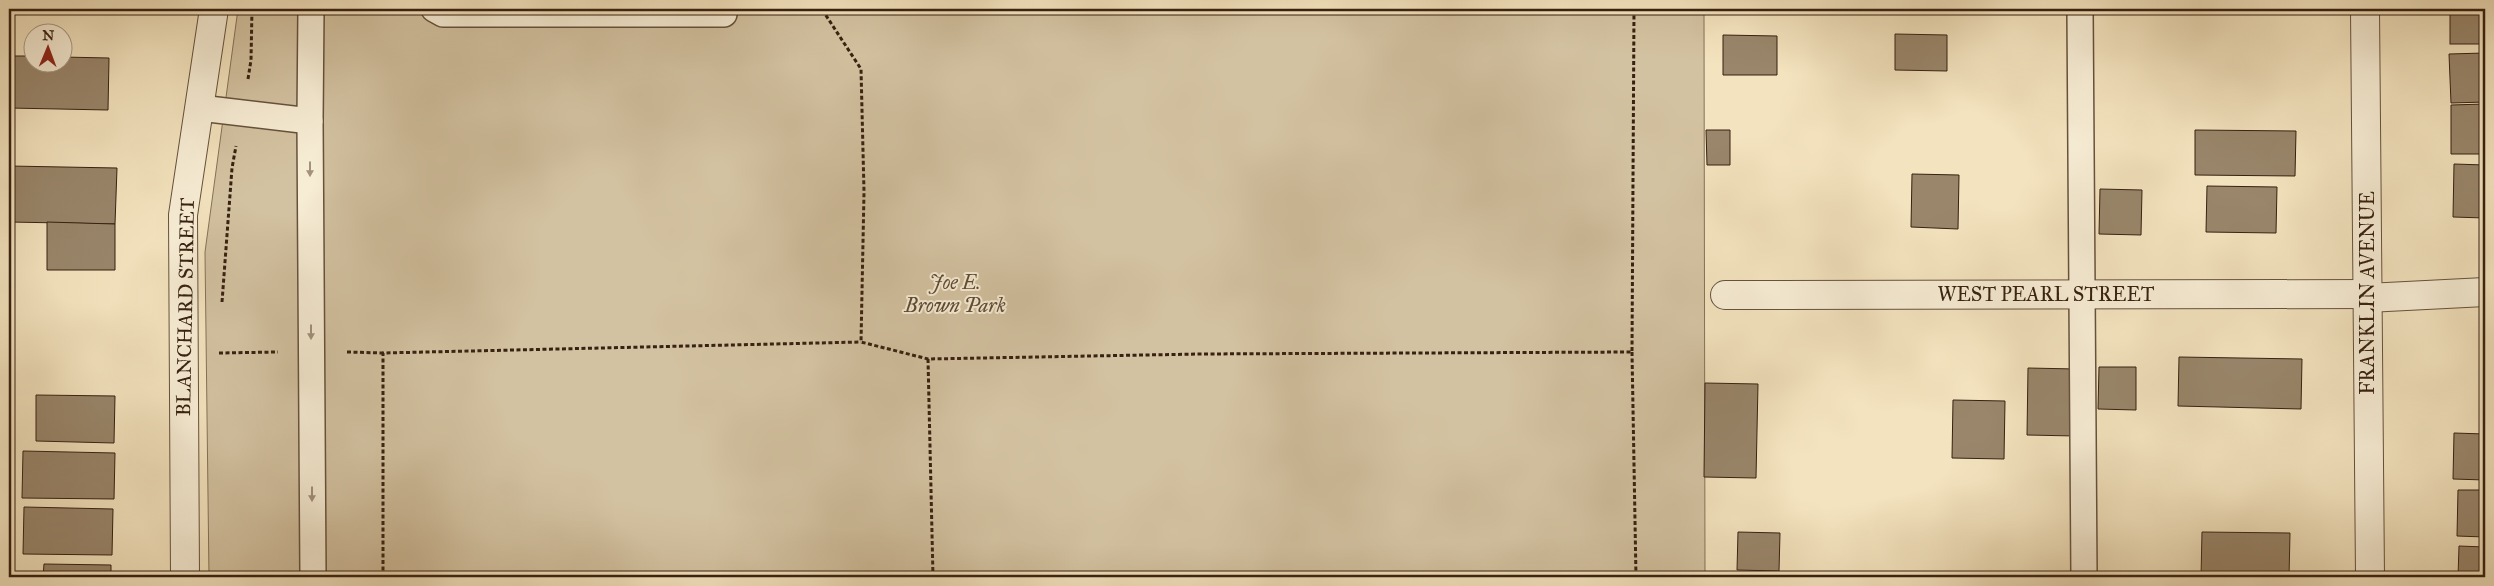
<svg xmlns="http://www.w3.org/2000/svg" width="2494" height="586" viewBox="0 0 2494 586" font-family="'IM FELL Great Primer',serif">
<rect width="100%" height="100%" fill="#f3e3be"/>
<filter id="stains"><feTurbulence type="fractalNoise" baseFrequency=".004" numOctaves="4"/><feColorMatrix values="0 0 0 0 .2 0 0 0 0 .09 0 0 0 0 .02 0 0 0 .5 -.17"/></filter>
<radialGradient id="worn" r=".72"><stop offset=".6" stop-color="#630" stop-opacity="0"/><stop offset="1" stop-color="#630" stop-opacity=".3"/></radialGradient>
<!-- green -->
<polygon fill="#d3c2a1" stroke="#857259" points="238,9 1704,9 1705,577 209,577 205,252"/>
<!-- building -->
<g fill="#99866b" stroke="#372111">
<rect x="2450" y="9" width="35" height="35"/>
<polygon points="1895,34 1947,35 1947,71 1895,70"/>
<polygon points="1723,35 1777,36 1777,75 1723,75"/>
<polygon points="2485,53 2485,102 2451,103 2449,54"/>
<polygon points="9,56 32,56 32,62 62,62 62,57 109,58 108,110 9,108"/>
<polygon points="2485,104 2485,154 2451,154 2451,105"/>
<polygon points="1706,130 1730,130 1730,165 1707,165"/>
<polygon points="2195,130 2296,131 2295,176 2195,175"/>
<polygon points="2454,164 2485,165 2485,218 2453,217"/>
<polygon points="9,166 117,168 115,224 9,222"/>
<polygon points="1912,174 1959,175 1958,229 1911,227"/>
<polygon points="2207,186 2277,187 2276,233 2206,232"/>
<polygon points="2100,189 2142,190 2141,235 2099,234"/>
<polygon points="47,222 115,224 115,270 47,270"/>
<polygon points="2179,357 2302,359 2301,409 2178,406"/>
<polygon points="2099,367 2136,367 2136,410 2098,409"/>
<polygon points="2028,368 2076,369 2075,436 2027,435"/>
<polygon points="1705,383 1758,384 1756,478 1704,477"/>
<polygon points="36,395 115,396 114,443 36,441"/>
<polygon points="1953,400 2005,401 2004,459 1952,458"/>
<polygon points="2454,433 2485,434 2485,480 2453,479"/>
<polygon points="23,451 115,453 114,499 22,498"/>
<polygon points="2458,490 2485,490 2485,537 2457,536"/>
<polygon points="24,507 113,509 112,555 23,554"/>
<polygon points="1738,532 1780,533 1779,571 1737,570"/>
<polygon points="2202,532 2290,533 2289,577 2201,577"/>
<polygon points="2459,546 2485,547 2485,577 2458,577"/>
<polygon points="44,564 111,565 111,577 43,577"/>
</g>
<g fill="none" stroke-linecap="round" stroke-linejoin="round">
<!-- lane casing -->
<g stroke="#66523c" stroke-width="28">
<g id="lane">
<polyline points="434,9 443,14 724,14 724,9"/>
<polyline points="2080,9 2084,577"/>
<polyline points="200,108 310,121 311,9"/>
<polyline points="310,121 313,577"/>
</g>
</g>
<!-- street casing -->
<g stroke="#66523c" stroke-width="30">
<g id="street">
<polyline points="2365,9 2370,577"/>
<polyline points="1725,295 2367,294"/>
<polyline points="2367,298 2485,292"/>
<polyline points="185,577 183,215 214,9"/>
</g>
</g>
<!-- path -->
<g stroke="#372111" stroke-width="3" stroke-dasharray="4 2.5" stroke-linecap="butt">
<polyline points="825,9 825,14 861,69 864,192 861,342 928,359 1199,354 1632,352 1634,9"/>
<polyline points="248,79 251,60 252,9"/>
<polyline points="222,302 232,168 236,146"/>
<polyline points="347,352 383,353"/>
<polyline points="1632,352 1636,577"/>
<polyline points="219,353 278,352"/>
<polyline points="928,359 933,577"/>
<polyline points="383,577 383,353 861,342"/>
</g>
<!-- lane -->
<use href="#lane" stroke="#f7edd5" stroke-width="25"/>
<!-- street -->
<use href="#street" stroke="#f7edd5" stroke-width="28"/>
</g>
<!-- one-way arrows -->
<defs><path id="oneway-solid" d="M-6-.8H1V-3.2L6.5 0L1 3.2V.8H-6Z" transform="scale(1.25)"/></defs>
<g fill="#a1917d">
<use href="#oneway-solid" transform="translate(310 169) rotate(90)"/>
<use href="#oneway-solid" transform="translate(311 332) rotate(90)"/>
<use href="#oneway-solid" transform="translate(312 494) rotate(90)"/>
</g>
<g text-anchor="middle" stroke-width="4" stroke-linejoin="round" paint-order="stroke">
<!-- park labels -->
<g font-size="20" font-style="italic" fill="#5e4935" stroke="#f7edd5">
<text x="955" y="289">Joe E.<tspan x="955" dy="23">Brown Park</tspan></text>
</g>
<!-- street labels -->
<g font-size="20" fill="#372111" stroke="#f7edd5">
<text transform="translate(2367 293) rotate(-90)" y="7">FRANKLIN AVENUE</text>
<text x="2046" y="301">WEST PEARL STREET</text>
<text transform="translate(185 307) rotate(-89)" y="7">BLANCHARD STREET</text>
</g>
</g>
<!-- margin -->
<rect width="2494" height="586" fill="none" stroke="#f3e3be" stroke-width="30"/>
<rect x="10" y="10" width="2474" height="566" fill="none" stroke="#372111" stroke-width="2.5"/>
<rect x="15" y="15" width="2464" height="556" fill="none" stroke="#372111"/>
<!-- north arrow -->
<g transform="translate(48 48) rotate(1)"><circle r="24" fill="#f7edd5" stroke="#aa9b87"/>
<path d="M0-4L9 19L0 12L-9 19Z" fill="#8f2418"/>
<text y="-8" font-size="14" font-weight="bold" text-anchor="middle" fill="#372111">N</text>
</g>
<rect width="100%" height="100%" filter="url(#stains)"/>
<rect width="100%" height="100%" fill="url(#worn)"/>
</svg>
